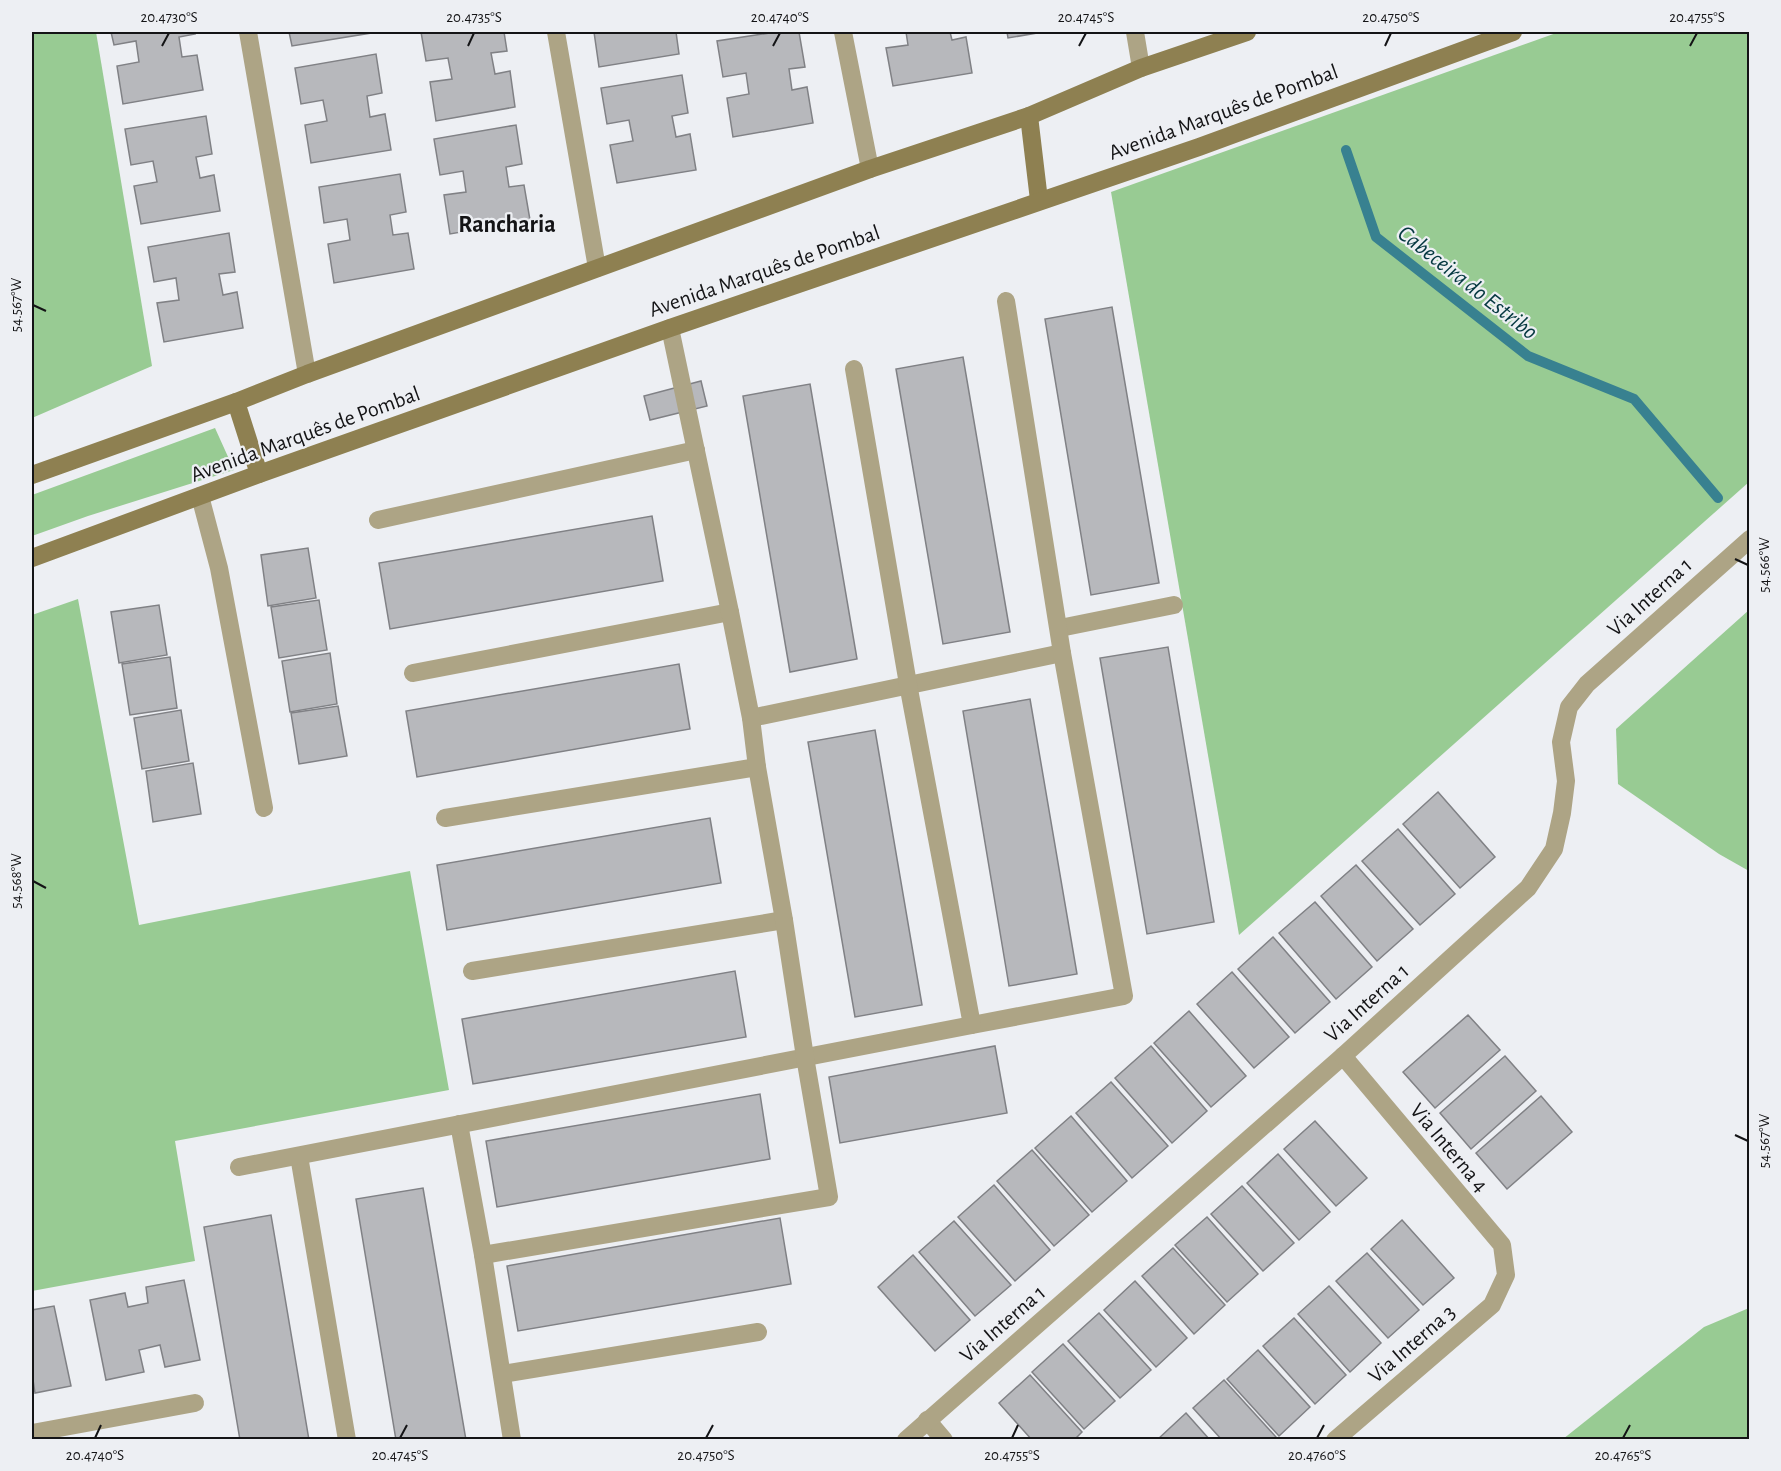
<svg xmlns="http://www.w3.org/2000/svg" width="1781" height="1471" viewBox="0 0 1781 1471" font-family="'Alegreya Sans',sans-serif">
<rect width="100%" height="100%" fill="#edeff3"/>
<!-- green -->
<g fill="#98cb93">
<polygon points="32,32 96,32 152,366 32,418"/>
<polygon points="1559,32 1749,32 1749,482 1239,935 1111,192"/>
<polygon points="215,428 234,470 88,516 32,536 32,495"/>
<polygon points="78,599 139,925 410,871 449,1090 175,1141 195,1261 32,1291 32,615"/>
<polygon points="1749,610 1749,871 1719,854 1618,784 1616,729"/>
<polygon points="1749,1308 1749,1439 1563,1439 1704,1327"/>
</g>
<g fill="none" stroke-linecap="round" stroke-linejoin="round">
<!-- stream -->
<polyline stroke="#388190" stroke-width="10" points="1346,150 1376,237 1528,356 1634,399 1718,498"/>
</g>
<!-- building -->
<g fill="#b7b8bc" stroke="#808185" stroke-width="1.5">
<polygon points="111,32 194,32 195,34 179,37 182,57 197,55 203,90 123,104 117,66 139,62 136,41 114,45"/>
<polygon points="289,32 371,32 371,33 292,46"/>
<polygon points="421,32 504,32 507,51 491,53 495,74 510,71 515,107 436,121 430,82 452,79 448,58 426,61"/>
<polygon points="594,32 676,32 679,54 599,67"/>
<polygon points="776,32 799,32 805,67 789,69 792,90 807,87 813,123 733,137 727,98 749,94 746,73 723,77 717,41"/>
<polygon points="906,32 950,32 952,40 966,37 972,73 893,86 886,48 908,45"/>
<polygon points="1007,32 1043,32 1008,38"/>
<polygon points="376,54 382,93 367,96 370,117 385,114 391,150 311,163 305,125 327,121 323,100 301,104 295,68"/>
<polygon points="682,75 688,113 672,116 676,137 690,134 696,170 617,183 610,145 633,141 629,120 607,124 601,88"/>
<polygon points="206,116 212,154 196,157 200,178 214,175 220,211 141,224 134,186 157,182 153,161 131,165 125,129"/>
<polygon points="516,125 522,164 506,167 509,187 524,185 530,220 450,234 444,195 466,192 463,171 440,175 434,139"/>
<polygon points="400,174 406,212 390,215 393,235 408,233 414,269 334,283 328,244 350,240 347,219 324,223 319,187"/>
<polygon points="229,233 235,272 219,274 223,295 237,292 243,328 164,342 157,303 179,300 176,278 154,282 148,247"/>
<polygon points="1112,307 1159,583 1091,595 1045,319"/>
<polygon points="963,357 1010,632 943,644 896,369"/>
<polygon points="701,381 707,406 650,420 644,396"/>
<polygon points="810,384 857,659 790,672 743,396"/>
<polygon points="652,516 663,581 390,629 379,563"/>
<polygon points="308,548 316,598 268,606 261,555"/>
<polygon points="319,600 327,650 279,658 271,607"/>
<polygon points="159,605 167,655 119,663 111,612"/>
<polygon points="1168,647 1214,922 1147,934 1100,658"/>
<polygon points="330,653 337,704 290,712 282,661"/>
<polygon points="170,657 177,708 130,715 122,664"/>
<polygon points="679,664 690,729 417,777 406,711"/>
<polygon points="1030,699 1077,974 1009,986 963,711"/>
<polygon points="338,706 347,756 299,764 291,713"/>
<polygon points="181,710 189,761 142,769 134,718"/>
<polygon points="875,730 922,1005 855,1017 808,742"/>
<polygon points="193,763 201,814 153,822 146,771"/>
<polygon points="1438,792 1495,857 1460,888 1403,824"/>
<polygon points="710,818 721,883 447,930 437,865"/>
<polygon points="1398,829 1455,894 1420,925 1362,861"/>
<polygon points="1356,865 1413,929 1377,961 1321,896"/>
<polygon points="1315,902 1372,967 1336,999 1279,933"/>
<polygon points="1273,937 1330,1002 1295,1033 1238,969"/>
<polygon points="735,971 746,1037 473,1084 462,1019"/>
<polygon points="1232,972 1289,1037 1254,1068 1197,1004"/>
<polygon points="1189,1011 1246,1076 1211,1107 1154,1043"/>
<polygon points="1468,1015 1500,1050 1435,1108 1403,1072"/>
<polygon points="995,1046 1007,1113 840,1143 829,1077"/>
<polygon points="1151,1046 1207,1111 1172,1143 1115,1078"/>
<polygon points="1505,1056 1536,1091 1471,1149 1440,1113"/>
<polygon points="1111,1082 1168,1146 1132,1178 1076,1113"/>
<polygon points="760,1094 770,1159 497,1207 486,1141"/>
<polygon points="1541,1096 1572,1132 1507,1189 1476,1153"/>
<polygon points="1071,1116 1127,1181 1092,1212 1035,1148"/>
<polygon points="1315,1121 1367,1178 1336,1206 1284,1149"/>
<polygon points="1032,1150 1089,1215 1054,1246 997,1181"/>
<polygon points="1278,1154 1330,1212 1299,1240 1247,1183"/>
<polygon points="994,1185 1050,1250 1015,1281 958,1217"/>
<polygon points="1242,1186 1294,1243 1263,1271 1211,1214"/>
<polygon points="423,1188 466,1440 396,1440 356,1199"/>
<polygon points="271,1215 309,1440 240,1440 204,1227"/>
<polygon points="1207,1217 1258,1274 1227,1302 1175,1245"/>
<polygon points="780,1218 791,1284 518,1331 507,1266"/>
<polygon points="1402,1220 1454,1278 1423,1305 1371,1249"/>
<polygon points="954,1221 1011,1285 975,1316 919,1252"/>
<polygon points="1173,1248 1225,1305 1194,1334 1142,1276"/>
<polygon points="1367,1253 1419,1310 1388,1338 1336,1281"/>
<polygon points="913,1255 970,1320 935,1351 878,1287"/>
<polygon points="184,1280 200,1360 165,1367 160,1345 139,1350 144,1372 106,1380 90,1300 125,1293 128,1307 148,1303 146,1287"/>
<polygon points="1135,1281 1187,1338 1156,1367 1104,1310"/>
<polygon points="1329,1286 1381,1343 1350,1372 1298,1314"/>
<polygon points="54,1306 71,1386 35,1393 32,1373 32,1310"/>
<polygon points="1099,1313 1151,1370 1120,1398 1068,1341"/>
<polygon points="1294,1318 1346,1375 1315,1404 1263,1346"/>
<polygon points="1063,1344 1115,1401 1084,1429 1032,1372"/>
<polygon points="1258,1350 1310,1407 1279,1436 1227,1379"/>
<polygon points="1030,1375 1082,1432 1074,1440 1032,1440 999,1403"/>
<polygon points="1224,1380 1276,1437 1274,1440 1222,1440 1193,1408"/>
<polygon points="1186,1413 1210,1440 1157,1440"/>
</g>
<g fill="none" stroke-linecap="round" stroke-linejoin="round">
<!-- street -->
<g stroke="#ada485" stroke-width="18">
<polyline points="248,32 307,374"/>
<polyline points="556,32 597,268"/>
<polyline points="843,32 870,169"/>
<polyline points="1135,32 1141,68"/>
<polyline points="200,496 219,568 264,808"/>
<polyline points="378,520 696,450"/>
<polyline points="1060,628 1174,605"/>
<polyline points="413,673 730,612"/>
<polyline points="751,718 1062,653"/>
<polyline points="445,818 757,767"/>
<polyline points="472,971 784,920"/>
<polyline points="972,1025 1124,996 1062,653 1006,301"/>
<polyline points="459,1124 483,1255 512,1440"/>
<polyline points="299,1156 347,1440"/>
<polyline points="239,1167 972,1025 908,684 854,369"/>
<polyline points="483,1255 829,1197 805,1057 784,920 757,767 751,718 730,612 670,328"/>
<polyline points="502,1374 758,1332"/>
<polyline points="927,1420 944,1440"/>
<polyline points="32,1433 195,1403"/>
<polyline points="906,1440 1343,1056 1528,888 1554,849 1562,813 1566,781 1561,742 1569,707 1587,684 1750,539"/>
<polyline points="1335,1440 1492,1305 1506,1275 1502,1245 1343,1056"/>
</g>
<!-- secondary -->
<g stroke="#8e8051" stroke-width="18">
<polyline points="1029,116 1039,200"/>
<polyline points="236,402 259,474"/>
<polyline points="32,475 236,402 307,374 870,169 1029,116 1141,68 1247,32"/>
<polyline points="32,558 259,474 670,328 1199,147 1513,32"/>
</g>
</g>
<!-- ticks -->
<path fill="none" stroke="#141416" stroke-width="2" d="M162 46 169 33M468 46 474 33M773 46 780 33M1079 46 1086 33M1385 46 1391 33M1690 46 1697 33M33 305 46 311M1735 559 1748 565M33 881 46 888M1735 1135 1748 1141M95 1438 101 1425M400 1438 407 1425M706 1438 713 1425M1012 1438 1018 1425M1317 1438 1324 1425M1623 1438 1630 1425"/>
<g text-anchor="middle" stroke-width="4.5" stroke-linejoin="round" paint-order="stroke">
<!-- street labels -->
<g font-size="22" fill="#141416" stroke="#edeff3">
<text transform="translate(1223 111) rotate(-20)" y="8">Avenida Marquês de Pombal</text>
<text transform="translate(764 270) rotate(-19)" y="8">Avenida Marquês de Pombal</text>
<text transform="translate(305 433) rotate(-20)" y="8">Avenida Marquês de Pombal</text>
<text transform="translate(1649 596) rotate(-42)" y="8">Via Interna 1</text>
<text transform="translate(1366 1002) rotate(-42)" y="8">Via Interna 1</text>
<text transform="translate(1450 1147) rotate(50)" y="8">Via Interna 4</text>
<text transform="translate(1002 1323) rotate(-41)" y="8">Via Interna 1</text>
<text transform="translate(1411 1343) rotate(-41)" y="8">Via Interna 3</text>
</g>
<!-- neighbourhood labels -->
<g font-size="24" font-weight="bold" fill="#141416" stroke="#edeff3">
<text x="507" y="232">Rancharia</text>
</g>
<!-- water labels -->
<g font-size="24" font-style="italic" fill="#053840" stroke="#edeff3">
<text transform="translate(1468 282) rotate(38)" y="8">Cabeceira do Estribo</text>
</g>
</g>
<!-- border -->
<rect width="1781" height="1471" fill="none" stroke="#edeff3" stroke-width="66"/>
<rect x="33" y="33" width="1715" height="1405" fill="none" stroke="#141416" stroke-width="2"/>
<g font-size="15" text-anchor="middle" fill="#141416">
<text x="169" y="22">20.4730°S</text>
<text x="474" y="22">20.4735°S</text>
<text x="780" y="22">20.4740°S</text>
<text x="1086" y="22">20.4745°S</text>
<text x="1391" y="22">20.4750°S</text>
<text x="1697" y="22">20.4755°S</text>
<text transform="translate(16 305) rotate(-90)" y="5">54.567°W</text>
<text transform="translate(1764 565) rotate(-90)" y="5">54.566°W</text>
<text transform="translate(16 881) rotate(-90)" y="5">54.568°W</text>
<text transform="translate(1764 1141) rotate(-90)" y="5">54.567°W</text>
<text x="95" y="1460">20.4740°S</text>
<text x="400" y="1460">20.4745°S</text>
<text x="706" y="1460">20.4750°S</text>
<text x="1012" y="1460">20.4755°S</text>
<text x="1317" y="1460">20.4760°S</text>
<text x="1623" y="1460">20.4765°S</text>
</g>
</svg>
